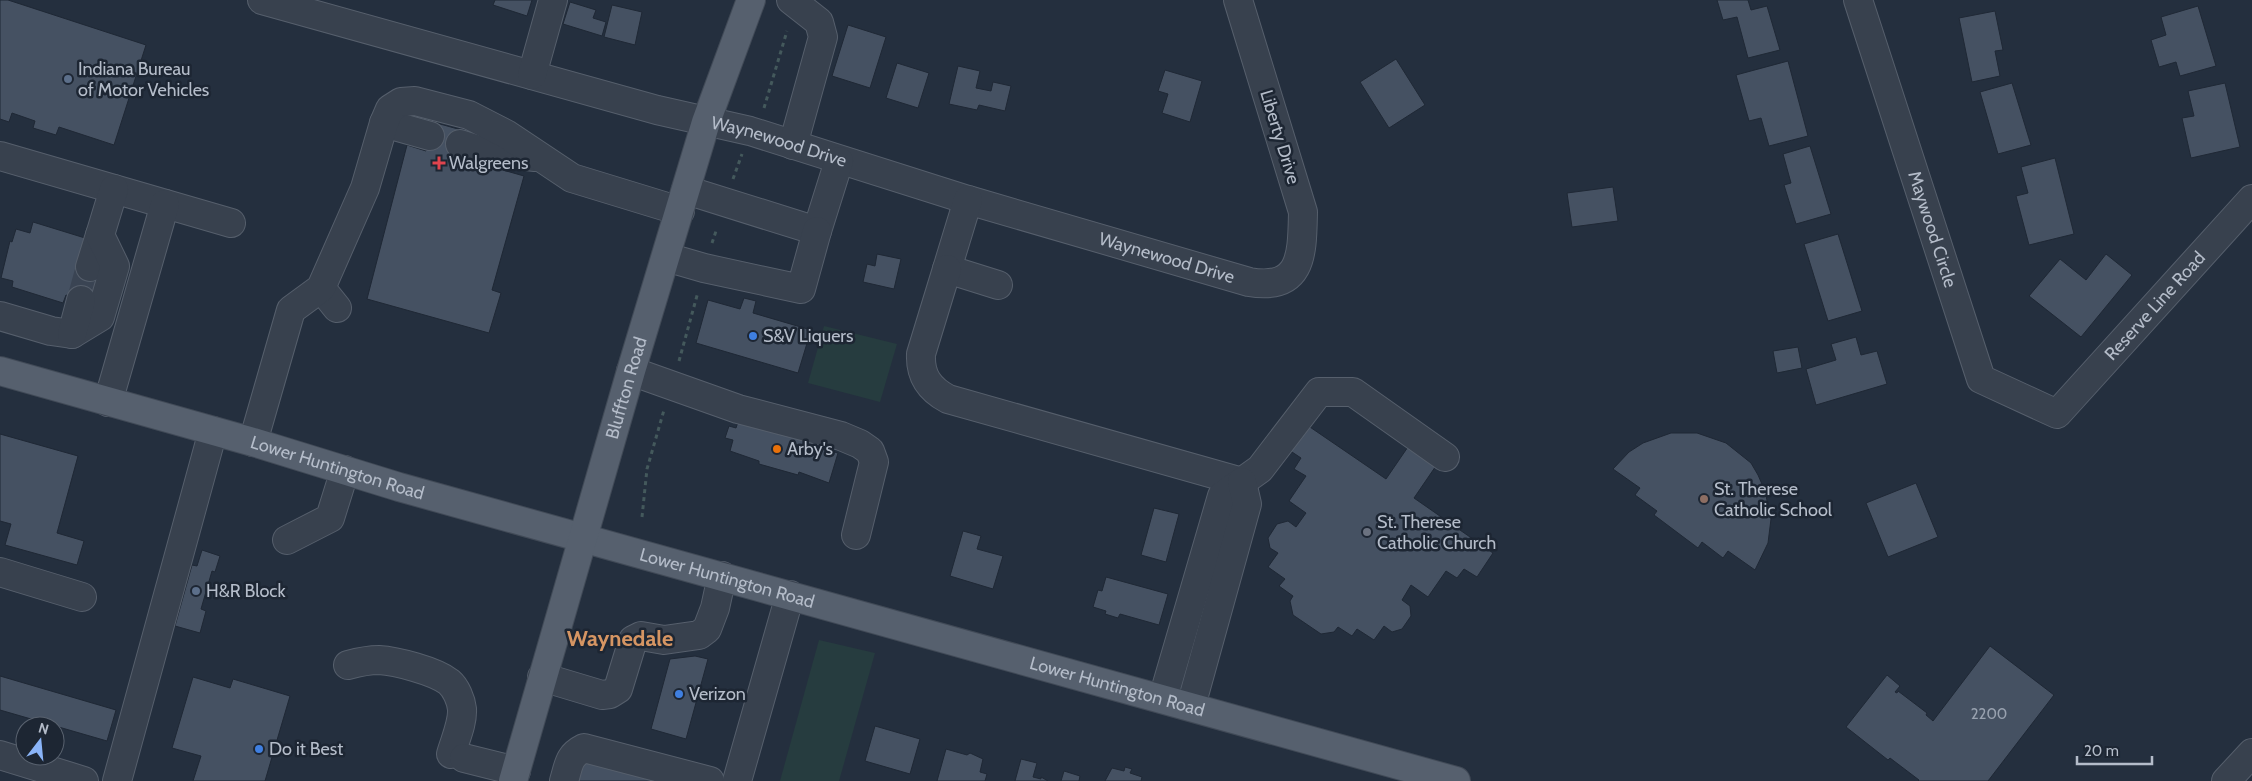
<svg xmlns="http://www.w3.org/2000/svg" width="2252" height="781" viewBox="0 0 2252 781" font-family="Cabin,sans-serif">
<rect width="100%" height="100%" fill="#242f3e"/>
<!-- green -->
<g fill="#263c3f">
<polygon points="824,326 897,344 880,402 808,383"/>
<polygon points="819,640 875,653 839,781 780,781"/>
</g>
<!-- building -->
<g fill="#455162" stroke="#1f2835">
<polygon points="0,0 8,0 146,45 114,145 59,127 56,135 33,128 35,121 12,113 9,122 0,119"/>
<polygon points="495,0 532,0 527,16 493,5"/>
<polygon points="1717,0 1748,0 1751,10 1767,6 1780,50 1748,58 1737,17 1723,20"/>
<polygon points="570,2 596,10 593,18 606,22 602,36 563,24"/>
<polygon points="612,5 642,12 635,45 604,37"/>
<polygon points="2198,6 2216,66 2180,76 2176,62 2159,67 2151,40 2166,35 2161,17"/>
<polygon points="1995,11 2003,50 1995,51 2000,76 1972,82 1959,18"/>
<polygon points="848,25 886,37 870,88 832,76"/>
<polygon points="1396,59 1425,105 1389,128 1360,82"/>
<polygon points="1788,61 1808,136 1769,146 1761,118 1749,121 1736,75"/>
<polygon points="897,63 929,73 918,108 886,98"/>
<polygon points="958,66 980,71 976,88 991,91 993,82 1011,86 1005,111 979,105 977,110 949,104"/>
<polygon points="1165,70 1202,81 1190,122 1162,113 1168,94 1158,91"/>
<polygon points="2012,83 2031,145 1998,154 1980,92"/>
<polygon points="2225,83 2240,147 2191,158 2182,118 2194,116 2188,91"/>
<polygon points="433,122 465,131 457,157 524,176 492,290 501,293 489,333 367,299 407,145 426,151"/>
<polygon points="1810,146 1831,214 1796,224 1784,185 1791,183 1783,154"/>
<polygon points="2055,158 2074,234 2029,245 2016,196 2028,193 2021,167"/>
<polygon points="1613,187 1618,221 1572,227 1567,193"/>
<polygon points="33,222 85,238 103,271 93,304 66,295 63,303 12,287 13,281 1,278 10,241 12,242 16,229 30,233"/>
<polygon points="1838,234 1862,311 1828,321 1804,244"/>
<polygon points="877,254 901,259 894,289 863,282 867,264 875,266"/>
<polygon points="2106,254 2132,275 2081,337 2029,296 2060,259 2086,280"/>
<polygon points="744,298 756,301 753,313 811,330 798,373 696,343 708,300 740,309"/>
<polygon points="1856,337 1861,355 1877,351 1887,384 1816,405 1806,369 1836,360 1831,344"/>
<polygon points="1798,347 1802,368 1777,373 1773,351"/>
<polygon points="740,416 822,437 819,448 838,453 829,483 799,472 798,475 759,464 759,461 730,451 733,440 725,438 729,426 736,428"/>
<polygon points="1307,425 1386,479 1412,441 1440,460 1414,498 1493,553 1477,577 1464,569 1457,578 1446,571 1428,597 1411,585 1402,600 1410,606 1411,616 1402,629 1392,632 1384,626 1374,640 1357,629 1352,636 1338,627 1334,632 1321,634 1293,615 1290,601 1293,596 1279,586 1285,579 1268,567 1278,553 1270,548 1268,538 1277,524 1288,521 1296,527 1306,513 1289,501 1306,476 1294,469 1301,458 1289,450"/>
<polygon points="1671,433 1697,433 1726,443 1751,463 1758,475 1765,491 1771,519 1768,543 1755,570 1728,551 1723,558 1702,542 1698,548 1654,515 1657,511 1635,495 1640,488 1613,469 1629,452 1643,443"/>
<polygon points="0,434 78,456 57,533 84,541 77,565 5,545 11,524 0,521"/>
<polygon points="1916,483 1938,537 1888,557 1866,503"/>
<polygon points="1154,508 1179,514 1166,562 1141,555"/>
<polygon points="963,531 981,536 977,549 1003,556 993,589 950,576"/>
<polygon points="202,550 220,556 215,572 212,571 201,609 206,611 200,633 175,626 192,565 197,566"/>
<polygon points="1106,577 1168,594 1159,625 1120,614 1118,618 1105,614 1106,611 1093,607 1098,590 1102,591"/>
<polygon points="1990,646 2054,695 1988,781 1918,781 1919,780 1890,758 1888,760 1846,727 1887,675 1900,686 1895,692 1897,693 1898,691 1927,713 1926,715 1933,721"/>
<polygon points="695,656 708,659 686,739 651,729 670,659"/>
<polygon points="0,676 116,710 107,741 0,710"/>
<polygon points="193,677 230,688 233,679 290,696 265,781 193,781 201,756 172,748"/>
<polygon points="875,726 920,739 910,774 865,761"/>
<polygon points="946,749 967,755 970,753 983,759 980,772 987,774 985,781 937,781"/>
<polygon points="581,757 672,781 575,781"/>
<polygon points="1021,759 1037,763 1033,777 1041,779 1041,777 1048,781 1015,781"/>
<polygon points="1125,767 1132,769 1130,773 1142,777 1141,781 1105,781 1112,768 1124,771"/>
<polygon points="1064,771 1080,776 1079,781 1061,781"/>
</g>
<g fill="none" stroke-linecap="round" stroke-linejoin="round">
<!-- minor-tunnel -->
<polyline stroke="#3a4453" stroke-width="28" stroke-dasharray="28 14" stroke-linecap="butt" points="81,300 90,267"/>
<!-- minor casing -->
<g stroke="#565f6c" stroke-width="30">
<g id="minor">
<path id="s1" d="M262 0 657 110 750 131 968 200 1249 282C1303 291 1302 254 1303 212L1238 0"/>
<polyline points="791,0 819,22 823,37 793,145"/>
<path id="s2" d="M1858 0 1981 379 2057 414 2252 199"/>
<polyline points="532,75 553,0"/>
<polyline points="384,123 430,136"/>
<polyline points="460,144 482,151 535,157"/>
<polyline points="0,156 231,223"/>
<polyline points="686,190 817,231 839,161"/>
<polyline points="968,200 947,269 998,285"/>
<polyline points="666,257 704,268 801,289 817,231"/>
<polyline points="90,267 100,235"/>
<path d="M947 269 921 354C920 376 929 389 948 399L1242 482"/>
<polyline points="321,288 337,308"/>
<polyline points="0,316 51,331 72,334 100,317 115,266 100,235 114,189"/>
<polyline points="72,334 81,300"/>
<polyline points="631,371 738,409 841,436 860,444 870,451 874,462 856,535"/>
<polyline points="108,402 165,204"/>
<polyline points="253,442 291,310 321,288 365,188 384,123 390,109 401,102 415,101 469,115 506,134 572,178 680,211"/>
<polyline points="287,540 330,518 345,470"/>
<polyline points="0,572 82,597"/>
<path d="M348 665C359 662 368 660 379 660 396 661 435 671 449 682 456 688 461 700 462 709 463 723 455 740 451 754"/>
<polyline points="542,677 602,695 610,694 618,689 633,640 641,636 664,640 699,635 707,629 715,608 722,576"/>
<polyline points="1163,698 1222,496 1260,469 1319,392 1353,392 1445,457"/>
<polyline points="1191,706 1247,504 1242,482"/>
<polyline points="0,755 84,781"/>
<polyline points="464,758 516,771"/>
<polyline points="117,781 213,431"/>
<path d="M564 781C569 765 568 756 584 748L710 781"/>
<polyline points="737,781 790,595"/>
<polyline points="2226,781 2252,753"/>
</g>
</g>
<!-- major casing -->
<g stroke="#414a57" stroke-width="30">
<g id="major">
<path id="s3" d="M0 371 253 442 399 487 1456 781"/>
<path id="s4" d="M513 781 631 371 706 122 751 0"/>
</g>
</g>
<!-- path -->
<g stroke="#44595c" stroke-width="3" stroke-dasharray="4 4" stroke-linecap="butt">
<polyline points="764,108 787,31"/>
<polyline points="733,179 742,154"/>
<polyline points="712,243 717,228"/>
<polyline points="679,361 698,292"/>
<polyline points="642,517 647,469 664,410"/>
</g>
<!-- minor -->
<use href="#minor" stroke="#38414e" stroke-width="28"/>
<!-- major -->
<use href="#major" stroke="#56606e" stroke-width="28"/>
</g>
<!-- markers -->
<g fill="#5c6f8a" stroke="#1d2633" stroke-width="2">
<circle cx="68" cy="79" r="5"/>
<circle cx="196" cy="591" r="5"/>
</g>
<path fill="#e0444e" stroke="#1d2633" stroke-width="2" d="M436.5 155.5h5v5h5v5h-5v5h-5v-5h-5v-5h5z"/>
<g fill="#3f7fe0" stroke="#1d2633" stroke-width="2">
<circle cx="753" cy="336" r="5"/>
<circle cx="679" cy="694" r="5"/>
<circle cx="259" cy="749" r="5"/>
</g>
<circle fill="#e8710a" stroke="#1d2633" stroke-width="2" cx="777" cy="449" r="5"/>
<circle fill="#8d6e63" stroke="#1d2633" stroke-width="2" cx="1704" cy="499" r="5"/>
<circle fill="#6b7280" stroke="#1d2633" stroke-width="2" cx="1367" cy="532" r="5"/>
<g text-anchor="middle" stroke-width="5" stroke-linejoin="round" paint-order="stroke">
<!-- number labels -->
<g font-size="15" fill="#98a1af">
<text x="1989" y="719">2200</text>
</g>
<!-- poi labels -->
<g font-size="18" fill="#b4bcc9" stroke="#1d2633" text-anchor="start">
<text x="78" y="75">Indiana Bureau<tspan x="78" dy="21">of Motor Vehicles</tspan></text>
<text x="449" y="169">Walgreens</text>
<text x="763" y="342">S&amp;V Liquers</text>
<text x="787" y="455">Arby's</text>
<text x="1714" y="495">St. Therese<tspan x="1714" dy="21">Catholic School</tspan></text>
<text x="1377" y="528">St. Therese<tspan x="1377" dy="21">Catholic Church</tspan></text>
<text x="206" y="597">H&amp;R Block</text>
<text x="689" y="700">Verizon</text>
<text x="269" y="755">Do it Best</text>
</g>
<!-- street labels -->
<g font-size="18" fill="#b4bcc9" stroke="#1d2633">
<text transform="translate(1280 137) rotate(73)" y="6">Liberty Drive</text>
<text dy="6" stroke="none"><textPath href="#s1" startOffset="536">Waynewood Drive</textPath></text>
<text dy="6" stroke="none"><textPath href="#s2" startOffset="241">Maywood Circle</textPath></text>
<text dy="6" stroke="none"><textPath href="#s1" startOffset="941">Waynewood Drive</textPath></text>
<text dy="6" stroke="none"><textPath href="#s2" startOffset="628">Reserve Line Road</textPath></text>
<text dy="6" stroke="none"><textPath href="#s4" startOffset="409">Bluffton Road</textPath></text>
<text dy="6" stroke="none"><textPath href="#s3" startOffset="351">Lower Huntington Road</textPath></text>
<text dy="6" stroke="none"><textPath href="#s3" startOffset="756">Lower Huntington Road</textPath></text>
<text dy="6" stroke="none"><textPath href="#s3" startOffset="1161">Lower Huntington Road</textPath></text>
</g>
<!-- district labels -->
<g font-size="22" font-weight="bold" fill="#d59563" stroke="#1d2633">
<text x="620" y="646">Waynedale</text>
</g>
</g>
<!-- north arrow -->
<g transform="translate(40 741) rotate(16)"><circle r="24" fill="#1d2633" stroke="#59626f"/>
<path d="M0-4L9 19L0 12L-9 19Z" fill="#8ab4f8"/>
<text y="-8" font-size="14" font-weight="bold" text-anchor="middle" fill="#b4bcc9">N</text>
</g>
<!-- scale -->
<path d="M2077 756v8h75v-8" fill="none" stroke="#b4bcc9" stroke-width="2.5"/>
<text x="2084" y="756" font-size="15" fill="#b4bcc9" stroke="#1d2633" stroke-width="4" paint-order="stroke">20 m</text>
</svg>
